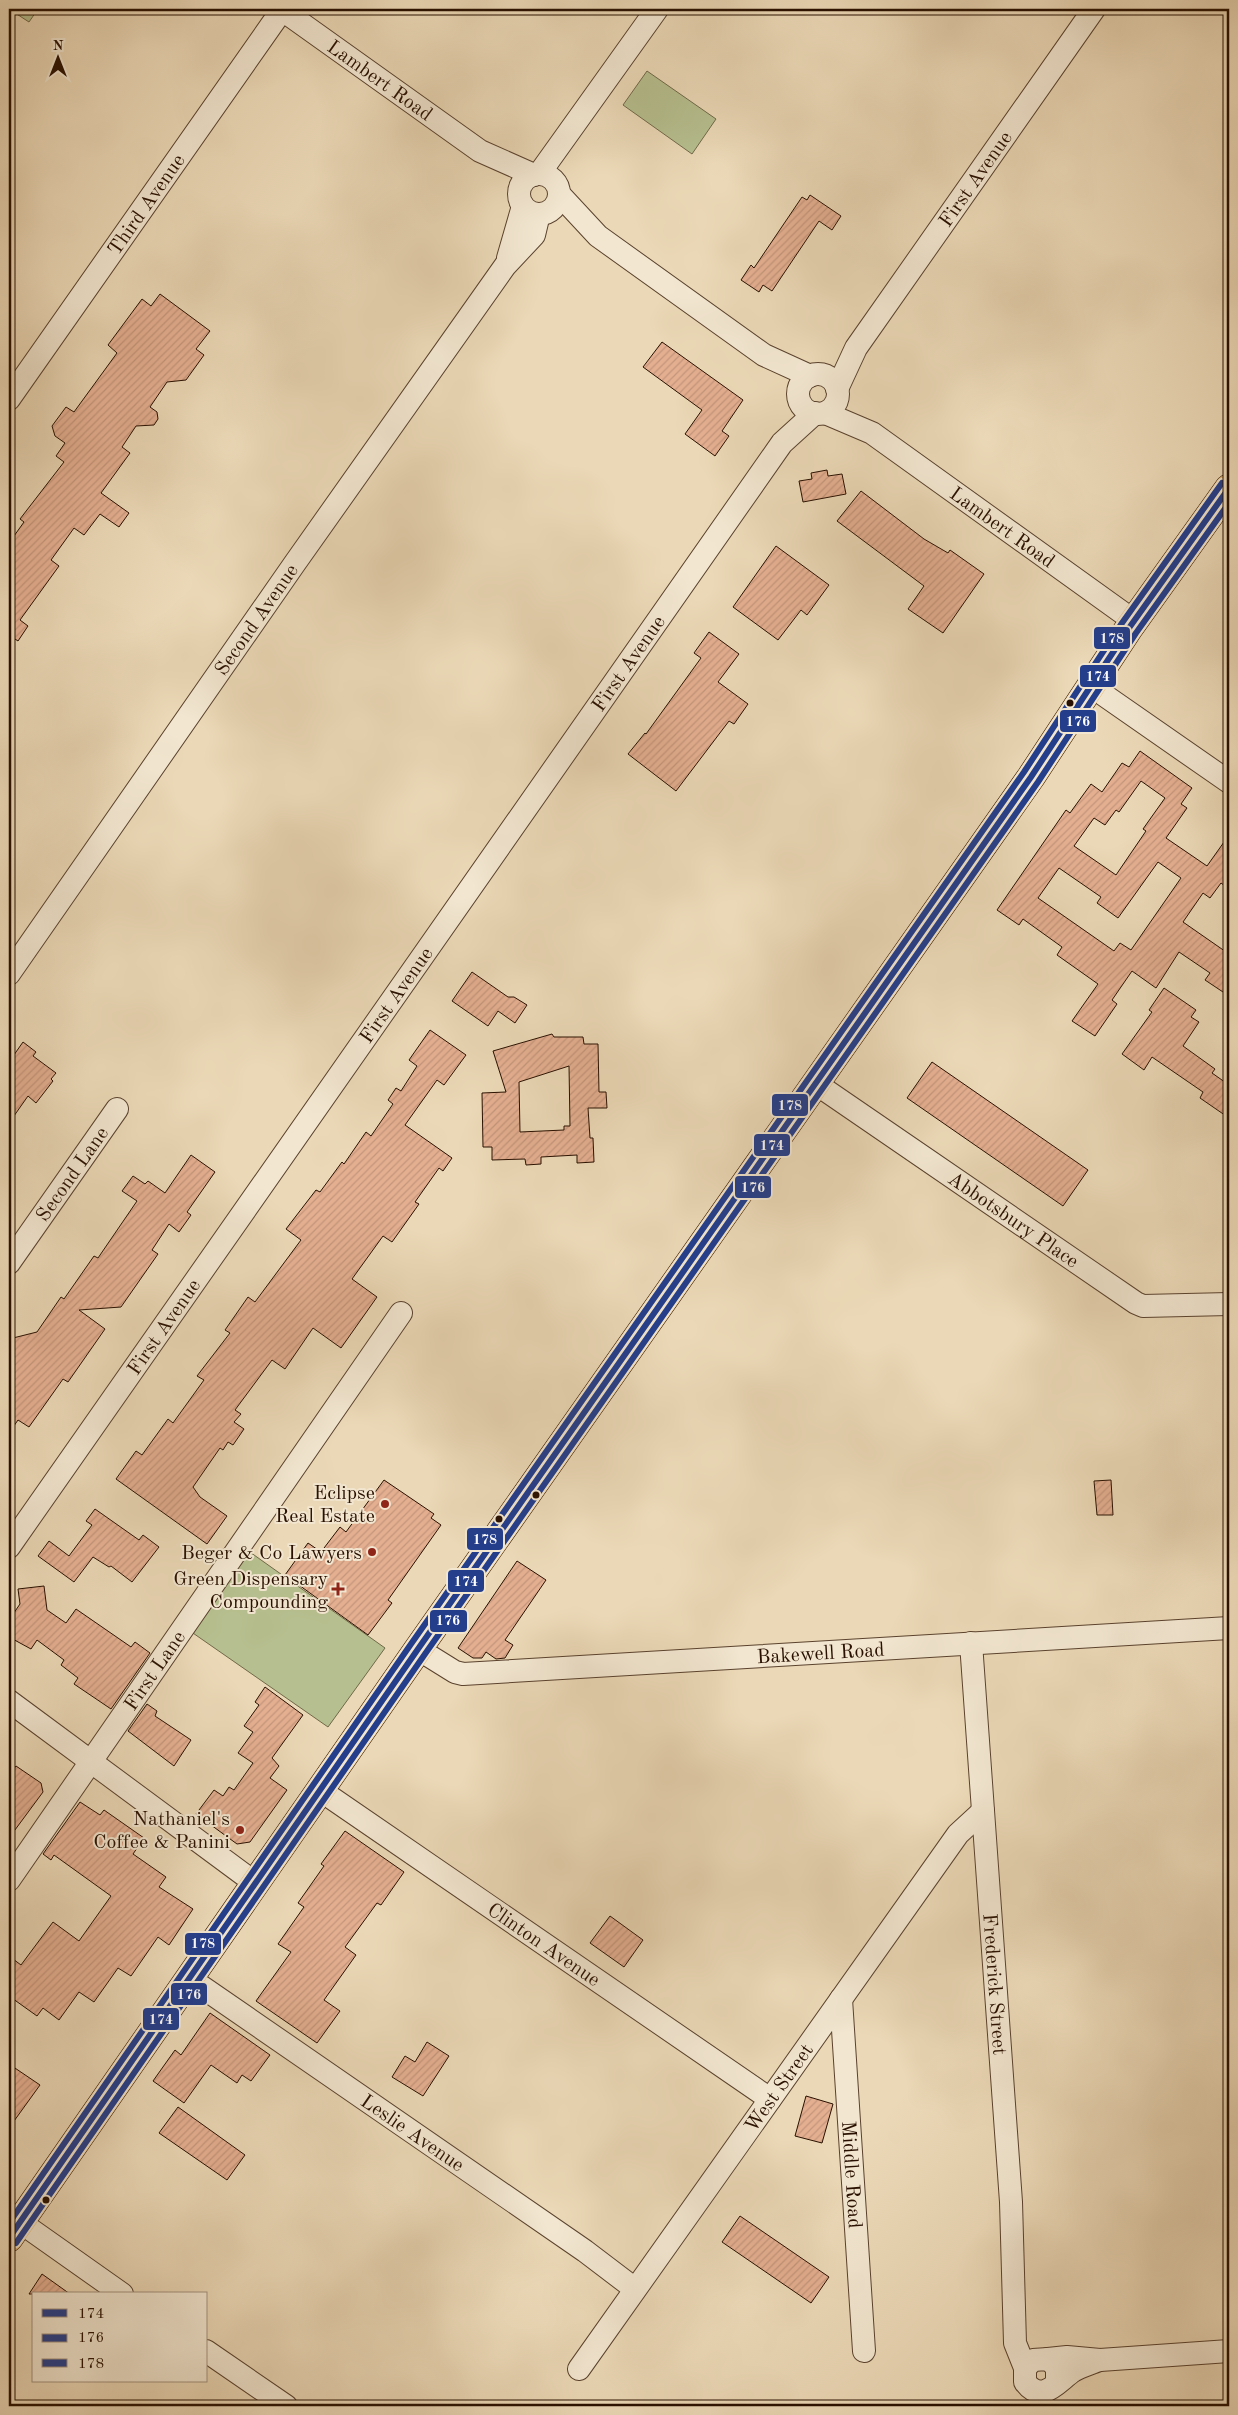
<svg xmlns="http://www.w3.org/2000/svg" width="1238" height="2415" viewBox="0 0 1238 2415" font-family="'Old Standard TT',serif">
<defs>
<pattern id="building-hatch" width="6" height="6" patternUnits="userSpaceOnUse" patternTransform="scale(1.25)"><rect width="6" height="6" fill="#e4af91"/><path d="M-1 1l2-2M0 6l6-6M5 7l2-2" fill="none" stroke="#c4967b"/></pattern>
</defs>
<rect width="100%" height="100%" fill="#ebd8b6"/>
<filter id="stains"><feTurbulence type="fractalNoise" baseFrequency=".004" numOctaves="4"/><feColorMatrix values="0 0 0 0 .2 0 0 0 0 .09 0 0 0 0 .02 0 0 0 .5 -.17"/></filter>
<radialGradient id="worn" r=".72"><stop offset=".6" stop-color="#630" stop-opacity="0"/><stop offset="1" stop-color="#630" stop-opacity=".3"/></radialGradient>
<!-- grass -->
<g fill="#b6bf8f" stroke="#706848">
<polygon points="9,9 38,9 29,22"/>
<polygon points="647,71 716,119 692,154 623,105"/>
<polygon points="247,1550 385,1648 328,1727 190,1631"/>
</g>
<!-- building -->
<g fill="url(#building-hatch)" stroke="#291000" fill-rule="evenodd">
<polygon points="810,195 841,216 832,230 819,221 772,291 763,285 759,292 741,280 751,265 754,268 802,197 807,200"/>
<polygon points="160,294 210,331 196,349 204,355 186,380 167,382 150,407 157,412 158,419 154,425 136,426 122,447 130,453 101,493 129,513 119,527 100,514 84,535 74,528 51,560 59,566 20,620 28,626 18,641 9,635 9,543 24,522 20,519 64,462 56,456 65,443 55,436 52,426 66,407 74,412 117,353 108,345 142,299 151,306"/>
<polygon points="662,342 743,400 722,431 729,436 715,456 685,434 702,410 643,367"/>
<polygon points="827,470 828,476 842,474 846,494 803,502 799,481 812,479 811,473"/>
<polygon points="861,491 924,539 948,553 950,550 984,574 943,633 908,609 924,586 837,521"/>
<polygon points="776,546 829,585 807,615 801,610 778,640 733,607"/>
<polygon points="709,632 739,654 718,682 748,704 734,724 729,721 676,791 628,754 645,733 646,734 701,658 694,653"/>
<path d="M1140 751 1192 788 1181 804 1187 808 1166 838 1207 866 1229 835V889L1221 883 1210 898 1203 893 1183 922 1229 954V996L1205 980 1210 973 1179 952 1156 988 1132 971 1112 1000 1117 1004 1095 1036 1072 1021 1098 984 1057 955 1062 947 1023 919 1019 925 997 910 1066 810 1070 813 1091 784 1102 792 1122 763 1129 767ZM1141 781 1165 798 1143 829 1146 831 1116 875 1074 846 1094 818 1105 825 1116 810 1119 812ZM1158 862 1181 878 1131 950 1120 943 1114 951 1038 898 1059 868 1101 897 1097 903 1118 918Z"/>
<polygon points="472,972 508,997 514,997 527,1005 515,1023 498,1011 488,1026 452,1001"/>
<polygon points="1164,988 1196,1010 1191,1017 1199,1022 1183,1046 1215,1069 1212,1073 1229,1085 1229,1118 1200,1098 1203,1092 1152,1057 1144,1070 1122,1054 1152,1012 1149,1010"/>
<polygon points="430,1030 466,1055 444,1085 437,1080 405,1125 452,1158 443,1171 439,1168 415,1202 419,1204 392,1242 383,1236 352,1279 377,1297 341,1348 313,1328 285,1369 272,1360 235,1410 241,1414 234,1422 244,1429 233,1445 228,1442 223,1450 220,1448 193,1487 200,1497 227,1516 207,1544 116,1479 136,1451 142,1455 168,1419 173,1423 204,1380 197,1376 230,1333 225,1330 248,1297 255,1302 301,1240 286,1229 316,1190 320,1192 342,1162 344,1164 366,1132 371,1136 393,1104 388,1100 396,1088 401,1091 417,1066 409,1060"/>
<path d="M552 1034 554 1037H583L584 1044H598L599 1092H606L607 1108H588L590 1138H593L594 1162 577 1163V1155L541 1157V1164L526 1165 525 1159 492 1160V1147H483L482 1093 506 1092 493 1051ZM569 1066 570 1126H564V1130L520 1132 519 1082Z"/>
<polygon points="23,1042 36,1052 33,1056 56,1073 51,1079 53,1081 36,1103 28,1096 9,1123 9,1062"/>
<polygon points="932,1062 1088,1170 1063,1206 907,1098"/>
<polygon points="191,1155 215,1172 187,1212 191,1215 179,1232 169,1224 152,1250 158,1254 121,1307 79,1310 105,1329 68,1382 63,1379 29,1427 18,1420 9,1433 9,1344 13,1338 37,1332 61,1297 64,1299 94,1256 98,1258 137,1201 122,1191 133,1176 145,1184 148,1181 165,1193"/>
<polygon points="384,1480 434,1514 431,1518 441,1525 388,1600 392,1603 368,1635 285,1575 308,1543 321,1552 340,1527 346,1532"/>
<polygon points="1111,1480 1113,1515 1097,1515 1094,1481"/>
<polygon points="95,1509 139,1540 143,1535 159,1547 132,1582 111,1566 109,1567 93,1557 74,1582 38,1556 49,1541 69,1556 92,1525 86,1521"/>
<polygon points="517,1561 546,1580 505,1640 513,1645 505,1658 496,1659 486,1652 482,1658 473,1658 458,1648"/>
<polygon points="44,1586 47,1610 66,1623 76,1609 131,1647 135,1642 150,1653 111,1709 74,1684 78,1678 61,1665 64,1660 37,1640 31,1649 9,1637 9,1620 20,1604 18,1589"/>
<polygon points="265,1687 303,1715 272,1758 279,1766 270,1778 287,1790 250,1842 237,1844 196,1814 214,1790 223,1796 229,1787 234,1790 253,1763 238,1753 253,1732 244,1726 259,1705 255,1702"/>
<polygon points="147,1704 157,1711 155,1716 191,1740 174,1766 128,1731"/>
<polygon points="16,1766 41,1783 43,1792 9,1838 9,1775"/>
<polygon points="80,1802 100,1815 104,1810 144,1838 133,1854 166,1877 159,1887 193,1909 169,1945 158,1937 131,1976 118,1968 94,2002 79,1992 59,2020 43,2008 37,2016 9,1996 9,1956 21,1965 53,1922 79,1941 111,1896 54,1855 51,1860 43,1854"/>
<polygon points="345,1831 404,1872 381,1905 377,1903 345,1947 356,1955 324,2000 340,2011 317,2043 256,2001 291,1952 278,1944 304,1907 298,1903 324,1866 321,1864"/>
<polygon points="610,1916 643,1940 624,1967 590,1943"/>
<polygon points="210,2013 270,2055 251,2081 242,2075 237,2083 211,2065 184,2103 153,2081 175,2050 181,2055"/>
<polygon points="427,2042 449,2056 423,2096 392,2077 405,2056 415,2062"/>
<polygon points="9,2064 40,2085 9,2128"/>
<polygon points="806,2096 833,2104 822,2143 795,2136"/>
<polygon points="178,2107 245,2155 227,2180 159,2133"/>
<polygon points="740,2216 829,2277 811,2303 722,2242"/>
<polygon points="42,2274 70,2294 29,2294"/>
</g>
<g fill="none" stroke-linecap="round" stroke-linejoin="round">
<!-- minor casing -->
<g stroke="#5a422e" stroke-width="24">
<g id="minor">
<path id="s1" d="M281 9 480 151 534 175"/>
<polyline points="539,174 657,9"/>
<circle cx="539" cy="194" r="20"/>
<polyline points="559,194 598,236 764,355 810,376"/>
<polyline points="508,258 523,206"/>
<circle cx="818" cy="394" r="20"/>
<path id="s2" d="M837 389 856 348 1094 9"/>
<path id="s3" d="M9 399 282 10"/>
<path id="s4" d="M825 413 872 433 1134 621"/>
<polyline points="1091,686 1229,782"/>
<path id="s5" d="M9 974 295 563 505 266 534 235 539 214"/>
<path id="s6" d="M815 1083 1136 1303 1143 1306 1229 1304"/>
<path id="s7" d="M9 1263 117 1109"/>
<path id="s8" d="M9 1547 782 443 815 413"/>
<path id="s9" d="M971 1643 1011 2202 1015 2343 1025 2368"/>
<path id="s10" d="M418 1649 455 1672 463 1674 1229 1628"/>
<polyline points="9,1701 255,1883"/>
<path id="s11" d="M320 1790 770 2099"/>
<path id="s12" d="M9 1880 401 1313"/>
<path id="s13" d="M189 1978 585 2251 635 2289"/>
<path id="s14" d="M841 1999 864 2351"/>
<polyline points="20,2222 122,2294"/>
<polyline points="206,2351 286,2406"/>
<polyline points="1048,2359 1067,2357 1100,2360 1229,2351"/>
<path id="s15" d="M579 2369 958 1834 983 1811"/>
<path d="M1057 2382V2367L1048 2359 1033 2360 1025 2368V2382C1042 2405 1058 2381 1073 2371 1081 2366 1090 2364 1099 2360"/>
</g>
</g>
<!-- major casing -->
<g stroke="#291000" stroke-width="29">
<polyline id="major" points="9,2238 418,1649 1031,777 1129,628 1229,488"/>
</g>
<!-- minor -->
<use href="#minor" stroke="#f2e6d0" stroke-width="22"/>
<!-- major -->
<use href="#major" stroke="#e6bc7b" stroke-width="28"/>
<!-- bus-1 casing -->
<g stroke="#f2e6d0" stroke-width="10">
<polyline id="bus-1" points="9,2238 418,1649 1031,777 1129,628 1229,488"/>
</g>
<!-- bus-2 casing -->
<g stroke="#f2e6d0" stroke-width="10">
<polyline id="bus-2" points="16,2243 425,1654 1038,782 1136,633 1229,503"/>
</g>
<!-- bus-3 casing -->
<g stroke="#f2e6d0" stroke-width="10">
<polyline id="bus-3" points="9,2223 411,1644 1024,772 1122,623 1222,483"/>
</g>
<!-- bus-1 -->
<use href="#bus-1" stroke="#243e8c" stroke-width="6"/>
<!-- bus-2 -->
<use href="#bus-2" stroke="#243e8c" stroke-width="6"/>
<!-- bus-3 -->
<use href="#bus-3" stroke="#243e8c" stroke-width="6"/>
</g>
<!-- markers -->
<g fill="#291000" stroke="#f2e6d0" stroke-width="2">
<circle cx="1070" cy="703" r="4.5"/>
<circle cx="536" cy="1495" r="4.5"/>
<circle cx="499" cy="1519" r="4.5"/>
<circle cx="46" cy="2200" r="4.5"/>
</g>
<g fill="#8f2418" stroke="#f2e6d0" stroke-width="2">
<circle cx="385" cy="1504" r="5"/>
<circle cx="372" cy="1552" r="5"/>
<path d="M335.5 1581.5h5v5h5v5h-5v5h-5v-5h-5v-5h5z"/>
<circle cx="240" cy="1830" r="5"/>
</g>
<g text-anchor="middle" stroke-width="4" stroke-linejoin="round" paint-order="stroke">
<!-- street labels -->
<g font-size="20" fill="#291000" stroke="#f2e6d0">
<text dy="7" stroke="none"><textPath href="#s1" startOffset="122">Lambert Road</textPath></text>
<text dy="7" stroke="none"><textPath href="#s2" startOffset="252">First Avenue</textPath></text>
<text dy="7" stroke="none"><textPath href="#s3" startOffset="238">Third Avenue</textPath></text>
<text dy="7" stroke="none"><textPath href="#s4" startOffset="212">Lambert Road</textPath></text>
<text dy="7" stroke="none"><textPath href="#s5" startOffset="432">Second Avenue</textPath></text>
<text dy="7" stroke="none"><textPath href="#s8" startOffset="1079">First Avenue</textPath></text>
<text dy="7" stroke="none"><textPath href="#s8" startOffset="674">First Avenue</textPath></text>
<text dy="7" stroke="none"><textPath href="#s7" startOffset="109">Second Lane</textPath></text>
<text dy="7" stroke="none"><textPath href="#s6" startOffset="241">Abbotsbury Place</textPath></text>
<text dy="7" stroke="none"><textPath href="#s8" startOffset="269">First Avenue</textPath></text>
<text dy="7" stroke="none"><textPath href="#s10" startOffset="410">Bakewell Road</textPath></text>
<text dy="7" stroke="none"><textPath href="#s12" startOffset="255">First Lane</textPath></text>
<text dy="7" stroke="none"><textPath href="#s11" startOffset="272">Clinton Avenue</textPath></text>
<text dy="7" stroke="none"><textPath href="#s9" startOffset="342">Frederick Street</textPath></text>
<text dy="7" stroke="none"><textPath href="#s15" startOffset="345">West Street</textPath></text>
<text dy="7" stroke="none"><textPath href="#s13" startOffset="272">Leslie Avenue</textPath></text>
<text dy="7" stroke="none"><textPath href="#s14" startOffset="176">Middle Road</textPath></text>
</g>
<!-- poi labels -->
<g font-size="20" fill="#291000" stroke="#f2e6d0" text-anchor="end">
<text x="375" y="1499">Eclipse<tspan x="375" dy="23">Real Estate</tspan></text>
<text x="362" y="1559">Beger &amp; Co Lawyers</text>
<text x="328" y="1585">Green Dispensary<tspan x="328" dy="23">Compounding</tspan></text>
<text x="230" y="1825">Nathaniel's<tspan x="230" dy="23">Coffee &amp; Panini</tspan></text>
</g>
</g>
<g stroke="#f2e6d0" stroke-width="2">
<rect x="1093" y="626" width="38" height="24" rx="5" fill="#243e8c"/>
<rect x="1079" y="664" width="38" height="24" rx="5" fill="#243e8c"/>
<rect x="1059" y="709" width="38" height="24" rx="5" fill="#243e8c"/>
<rect x="771" y="1093" width="38" height="24" rx="5" fill="#243e8c"/>
<rect x="753" y="1133" width="38" height="24" rx="5" fill="#243e8c"/>
<rect x="734" y="1175" width="38" height="24" rx="5" fill="#243e8c"/>
<rect x="466" y="1527" width="38" height="24" rx="5" fill="#243e8c"/>
<rect x="447" y="1569" width="38" height="24" rx="5" fill="#243e8c"/>
<rect x="429" y="1609" width="39" height="24" rx="5" fill="#243e8c"/>
<rect x="184" y="1932" width="38" height="24" rx="5" fill="#243e8c"/>
<rect x="170" y="1982" width="38" height="24" rx="5" fill="#243e8c"/>
<rect x="142" y="2007" width="38" height="24" rx="5" fill="#243e8c"/>
</g>
<g font-size="14" text-anchor="middle" font-weight="bold" fill="#fff">
<text x="1112" y="643">178</text>
<text x="1098" y="681">174</text>
<text x="1078" y="726">176</text>
<text x="790" y="1110">178</text>
<text x="772" y="1150">174</text>
<text x="753" y="1192">176</text>
<text x="485" y="1544">178</text>
<text x="466" y="1586">174</text>
<text x="448" y="1625">176</text>
<text x="203" y="1948">178</text>
<text x="189" y="1999">176</text>
<text x="161" y="2024">174</text>
</g>
<!-- margin -->
<rect width="1238" height="2415" fill="none" stroke="#ebd8b6" stroke-width="30"/>
<rect x="10" y="10" width="1218" height="2395" fill="none" stroke="#291000" stroke-width="2.5"/>
<rect x="15" y="15" width="1208" height="2385" fill="none" stroke="#291000"/>
<!-- legend -->
<rect x="32" y="2292" width="175" height="90" fill="#f2e6d0" stroke="#a2907d"/>
<rect x="42" y="2309" width="25" height="8" fill="#243e8c" stroke="#a2907d"/>
<text x="78" y="2318" font-size="15" fill="#291000">174</text>
<rect x="42" y="2334" width="25" height="8" fill="#243e8c" stroke="#a2907d"/>
<text x="78" y="2342" font-size="15" fill="#291000">176</text>
<rect x="42" y="2359" width="25" height="8" fill="#243e8c" stroke="#a2907d"/>
<text x="78" y="2368" font-size="15" fill="#291000">178</text>
<!-- north arrow -->
<g transform="translate(58 58)" stroke="#f2e6d0" stroke-width="4" paint-order="stroke">
<path d="M0-4L9 19L0 12L-9 19Z" fill="#291000"/>
<text y="-8" font-size="14" font-weight="bold" text-anchor="middle" fill="#291000">N</text>
</g>
<rect width="100%" height="100%" filter="url(#stains)"/>
<rect width="100%" height="100%" fill="url(#worn)"/>
</svg>
